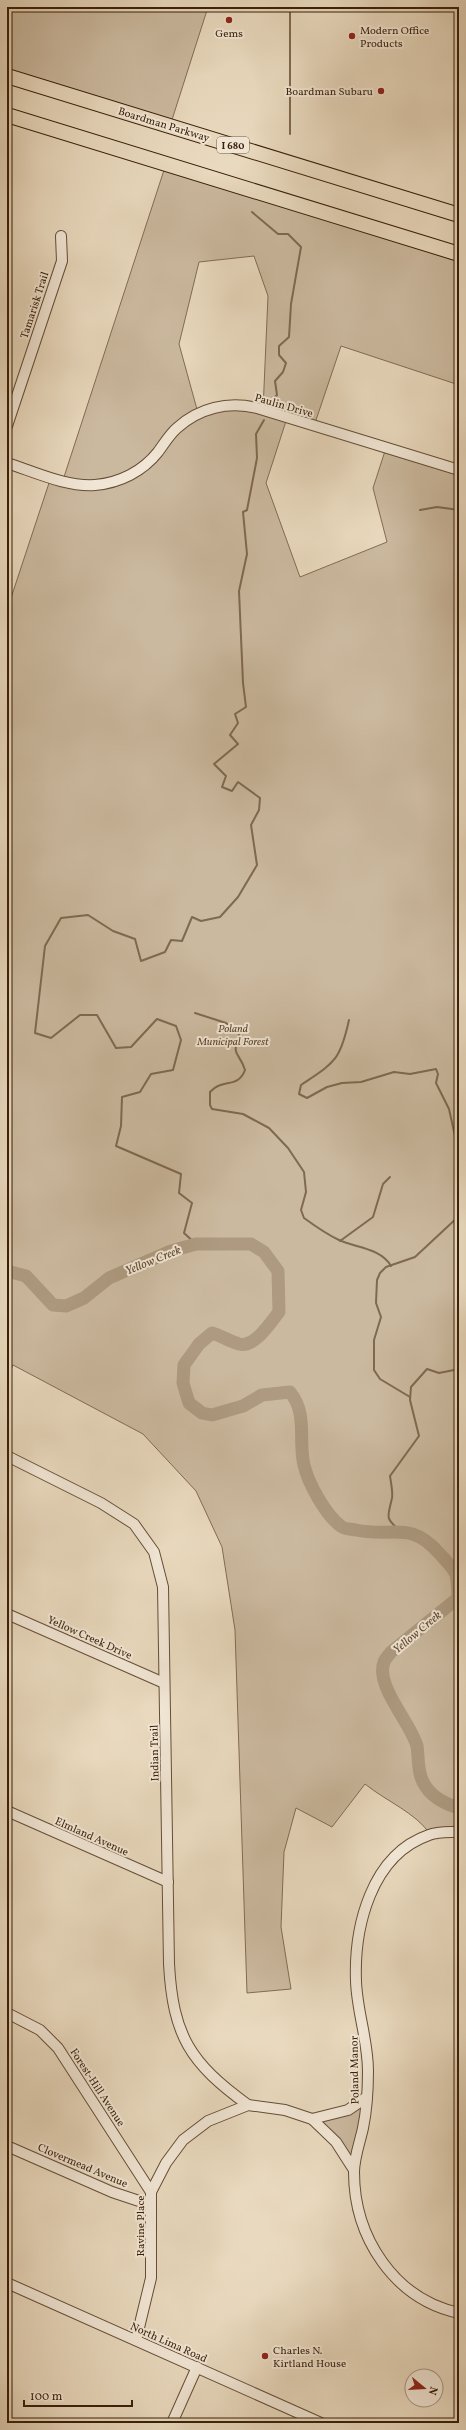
<svg xmlns="http://www.w3.org/2000/svg" width="466" height="2430" viewBox="0 0 466 2430" font-family="Vollkorn,serif">
<rect width="100%" height="100%" fill="#e9d9be"/>
<filter id="stains"><feTurbulence type="fractalNoise" baseFrequency=".005" numOctaves="4"/><feColorMatrix values="0 0 0 0 .2 0 0 0 0 .09 0 0 0 0 .02 0 0 0 .5 -.17"/></filter>
<radialGradient id="worn" r=".72"><stop offset=".6" stop-color="#630" stop-opacity="0"/><stop offset="1" stop-color="#630" stop-opacity=".3"/></radialGradient>
<!-- green -->
<g fill="#cbb99f" stroke="#826c54" fill-rule="evenodd">
<polygon points="7,7 208,7 170,126 7,76"/>
<path d="M166 164 459 254V385L341 346 314 426 287 418 266 483 300 577 387 542 373 488 386 448 459 470V1832L430 1834C416 1813 386 1801 365 1784L332 1827 296 1808 284 1852 281 1927 291 1989 247 1993 235 1630 222 1547 196 1491 143 1434 13 1365 7 1377V610L51 477 63 480ZM254 256 268 296 263 410 250 406 198 413 179 344 199 262Z"/>
<polygon points="367,2097 354,2170 312,2119 337,2114"/>
</g>
<g fill="none" stroke-linecap="round" stroke-linejoin="round">
<!-- stream -->
<g stroke="#7f6950" stroke-width="2">
<polyline points="290,134 290,7"/>
<polyline points="252,212 278,234 288,234 301,247 291,304 289,337 279,346 279,355 286,363 283,372 275,381 277,395 270,402"/>
<polyline points="420,510 437,507 459,510"/>
<path d="M195 1013 226 1023 238 1031 239 1036C231 1057 239 1051 245 1070 238 1089 222 1078 210 1092V1105L212 1109 243 1114 269 1128 288 1148 304 1172 306 1192 301 1210 304 1218C315 1226 326 1234 339 1240 356 1248 381 1248 391 1266"/>
<path d="M349 1020C340 1061 335 1062 301 1085L299 1094 307 1098 327 1087 342 1083 361 1082 394 1072 410 1074 436 1069 438 1074 436 1083 449 1109 459 1154"/>
<polyline points="340,1241 373,1217 383,1184 390,1177"/>
<polyline points="196,1244 184,1233 192,1203 179,1193 181,1174 116,1146 121,1126 122,1097 140,1092 151,1074 173,1070 181,1040 176,1026 157,1019 131,1047 116,1048 97,1015 80,1015 51,1038 35,1033 45,946 61,918 88,915 113,931 135,939 141,961 165,952 171,940 182,941 192,917 201,921 220,917 238,897 257,865 251,825 259,810 260,798 238,782 232,791 222,787 226,776 214,764 238,744 230,735 238,723 235,714 246,707 243,683 239,591 247,554 243,512 247,510 257,458 256,434 264,420"/>
<polyline points="410,1397 380,1379 374,1370 374,1340 381,1317 376,1303 377,1280 380,1273 386,1267 415,1257 459,1216"/>
<path d="M400 1531C384 1517 388 1517 392 1498 393 1492 391 1483 390 1476L419 1436 410 1400 411 1387 427 1369 439 1373 459 1369"/>
</g>
<!-- river -->
<path stroke="#ad9a80" stroke-width="13" d="M7 1271 26 1276 53 1305 66 1306 84 1298 109 1278 171 1251 196 1244H251L264 1252 278 1271 279 1312C270 1323 255 1348 239 1344 229 1341 222 1336 212 1333L199 1344 184 1365 183 1383 189 1403 202 1413 212 1415 243 1406 262 1395 290 1392C308 1414 298 1440 304 1465 308 1483 326 1516 342 1527 345 1529 352 1529 356 1530 393 1538 410 1520 439 1553 458 1574 457 1570 458 1598L391 1652C389 1655 385 1659 384 1662 375 1686 411 1723 417 1746 419 1759 417 1770 423 1782 430 1796 445 1804 459 1808"/>
<!-- minor casing -->
<g stroke="#654e36" stroke-width="12">
<g id="minor">
<polyline points="7,426 62,261 61,236"/>
<path d="M7 463C35 472 66 487 95 485 120 483 143 471 158 452 164 444 169 435 177 428 199 408 228 401 257 408L459 470"/>
<path d="M7 1456 101 1503 134 1524 154 1552 163 1587 169 1964C173 2036 190 2063 248 2105"/>
<polyline points="7,1614 164,1683"/>
<polyline points="7,1811 168,1882"/>
<path d="M459 1832C449 1832 438 1831 429 1835 371 1855 354 1927 356 1981 357 2012 368 2040 368 2071 368 2090 367 2109 363 2128 360 2142 354 2158 354 2172 354 2237 394 2299 459 2313"/>
<polyline points="7,2013 40,2030 58,2048 151,2192"/>
<polyline points="312,2119 336,2142 354,2170"/>
<polyline points="7,2146 112,2192 151,2205"/>
<polyline points="7,2283 321,2423"/>
<polyline points="136,2340 151,2278 151,2192 166,2163 183,2140 208,2121 248,2105 285,2110 312,2119 348,2110 367,2097"/>
<polyline points="172,2423 197,2367"/>
</g>
</g>
<!-- highway casing -->
<g stroke="#391f08" stroke-width="16">
<g id="highway">
<polyline points="7,76 459,215"/>
<polyline points="7,115 459,254"/>
</g>
</g>
<!-- minor -->
<use href="#minor" stroke="#f1e6d5" stroke-width="10"/>
<!-- highway -->
<use href="#highway" stroke="#e9d9be" stroke-width="14"/>
</g>
<!-- markers -->
<g fill="#8f2418" stroke="#f1e6d5" stroke-width="1.5">
<circle cx="229" cy="20" r="4"/>
<circle cx="352" cy="36" r="4"/>
<circle cx="381" cy="91" r="4"/>
<circle cx="265" cy="2356" r="4"/>
</g>
<g text-anchor="middle" stroke-width="4" stroke-linejoin="round" paint-order="stroke">
<!-- shield labels -->
<rect fill="#f1e6d5" stroke="#705b46" stroke-width="1" x="217" y="137" width="32" height="16" rx="3"/>
<g font-size="10" font-weight="bold" fill="#391f08">
<text x="233" y="149">I 680</text>
</g>
<!-- poi labels -->
<g font-size="11" fill="#391f08" stroke="#f1e6d5" text-anchor="start">
<text x="360" y="34">Modern Office<tspan x="360" dy="13">Products</tspan></text>
<text x="229" y="37" text-anchor="middle">Gems</text>
<text x="373" y="95" text-anchor="end">Boardman Subaru</text>
<text x="273" y="2354">Charles N.<tspan x="273" dy="13">Kirtland House</tspan></text>
</g>
<!-- street labels -->
<g font-size="11" fill="#391f08" stroke="#f1e6d5">
<text transform="translate(164 124) rotate(17)" y="4">Boardman Parkway</text>
<text transform="translate(34 305) rotate(-72)" y="4">Tamarisk Trail</text>
<text transform="translate(284 405) rotate(16)" y="4">Paulin Drive</text>
<text transform="translate(90 1637) rotate(24)" y="4">Yellow Creek Drive</text>
<text transform="translate(154 1753) rotate(-91)" y="4">Indian Trail</text>
<text transform="translate(92 1836) rotate(24)" y="4">Elmland Avenue</text>
<text transform="translate(354 2070) rotate(-91)" y="4">Poland Manor</text>
<text transform="translate(98 2087) rotate(57)" y="4">Forest-Hill Avenue</text>
<text transform="translate(83 2165) rotate(23)" y="4">Clovermead Avenue</text>
<text transform="translate(140 2226) rotate(-90)" y="4">Ravine Place</text>
<text transform="translate(169 2342) rotate(24)" y="4">North Lima Road</text>
</g>
<!-- park labels -->
<g font-size="11" font-style="italic" fill="#5e462e" stroke="#f1e6d5">
<text x="233" y="1032">Poland<tspan x="233" dy="13">Municipal Forest</tspan></text>
</g>
<!-- water labels -->
<g font-size="12" font-style="italic" fill="#624a32" stroke="#f1e6d5">
<text transform="translate(153 1260) rotate(-22)" y="4">Yellow Creek</text>
<text transform="translate(417 1632) rotate(-40)" y="4">Yellow Creek</text>
</g>
</g>
<!-- margin -->
<rect width="466" height="2430" fill="none" stroke="#e9d9be" stroke-width="24"/>
<rect x="8" y="8" width="450" height="2414" fill="none" stroke="#391f08" stroke-width="2"/>
<rect x="12" y="12" width="442" height="2406" fill="none" stroke="#391f08"/>
<!-- north arrow -->
<g transform="translate(424 2388) rotate(108)"><circle r="19" fill="#f1e6d5" stroke="#a79683"/>
<path d="M0-3L7 15L0 10L-7 15Z" fill="#8f2418"/>
<text y="-6" font-size="11" font-weight="bold" text-anchor="middle" fill="#391f08">N</text>
</g>
<!-- scale -->
<path d="M24 2400v6h108v-6" fill="none" stroke="#391f08" stroke-width="2"/>
<text x="30" y="2400" font-size="12" fill="#391f08" stroke="#f1e6d5" stroke-width="3" paint-order="stroke">100 m</text>
<rect width="100%" height="100%" filter="url(#stains)"/>
<rect width="100%" height="100%" fill="url(#worn)"/>
</svg>
